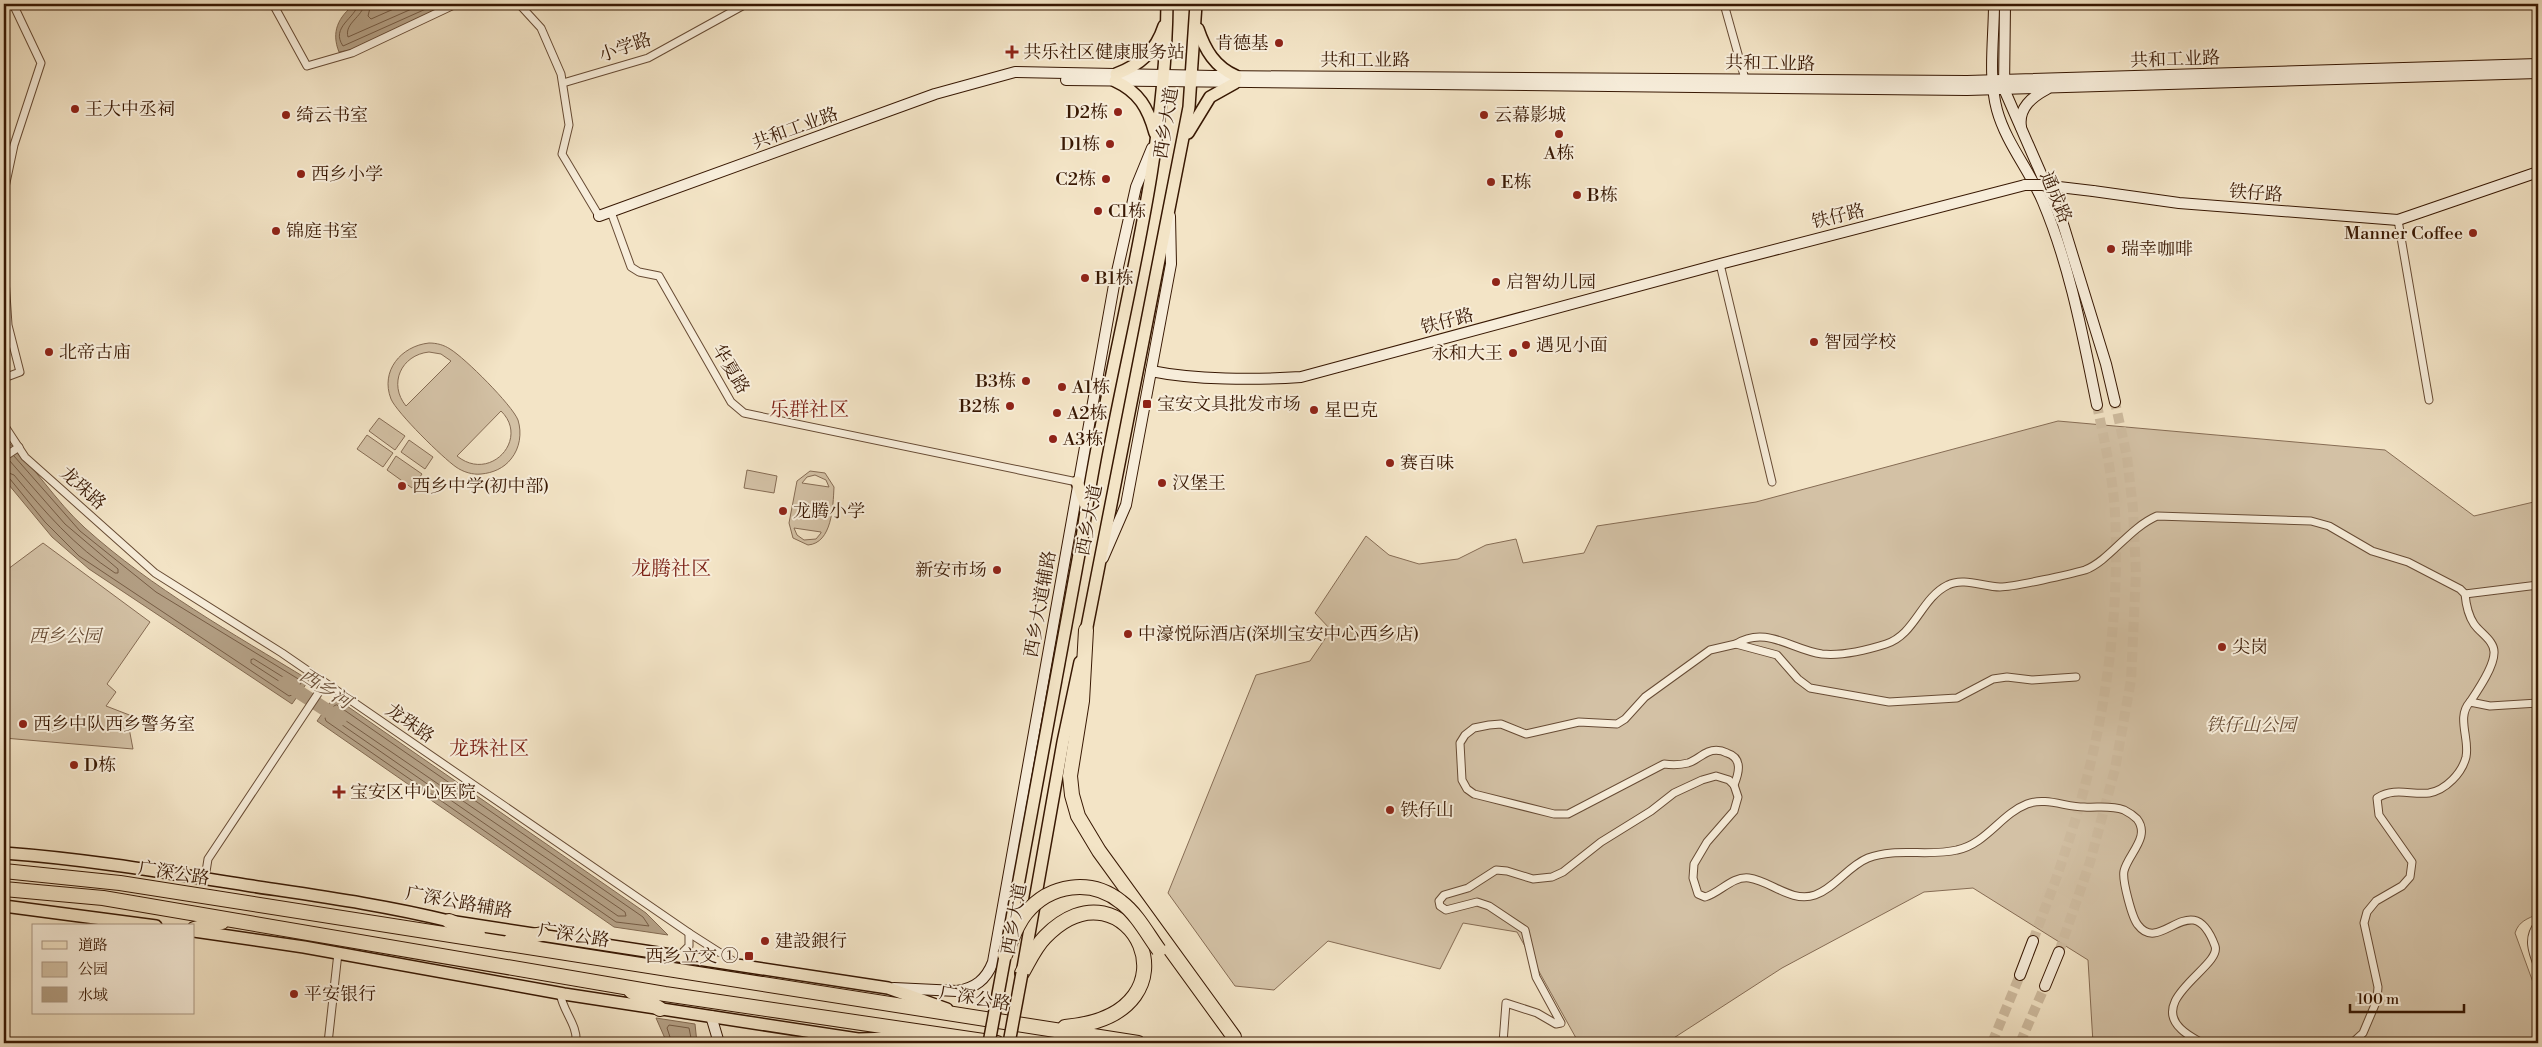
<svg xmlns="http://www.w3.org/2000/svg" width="2542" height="1047" viewBox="0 0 2542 1047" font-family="'Libre Bodoni','Noto Serif SC',serif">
<rect width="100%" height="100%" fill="#f3e4c6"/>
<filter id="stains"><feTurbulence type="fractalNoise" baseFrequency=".004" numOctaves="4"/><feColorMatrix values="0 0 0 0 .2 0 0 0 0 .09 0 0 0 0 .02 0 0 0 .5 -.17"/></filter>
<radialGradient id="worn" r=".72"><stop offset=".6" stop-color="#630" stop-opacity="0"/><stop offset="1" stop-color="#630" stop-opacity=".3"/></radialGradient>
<!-- green -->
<g fill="#d3c1a5" stroke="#866c54" fill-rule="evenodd">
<path d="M429 343C437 343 444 345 450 349 465 358 512 405 518 420 522 433 520 448 511 459 504 468 493 473 481 474 473 475 463 472 456 467 443 458 397 413 391 399 380 371 401 346 429 343ZM429 352 441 354 451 361 406 406C388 384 401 355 429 352ZM501 411C530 439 490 483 457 456Z"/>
<polygon points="379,418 405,436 395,450 369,431"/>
<path d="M2058 421 2385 450 2474 516 2538 501V914C2527 919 2519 921 2515 933L2538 996V1043H2093L2088 960 1973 888 1924 892 1782 968 1666 1043H1596L1576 1038 1517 932 1463 923 1440 969 1328 941 1274 990 1235 986 1168 893 1256 675 1310 661 1331 630 1315 613 1366 536 1389 555 1419 564 1458 559 1486 545 1516 539 1523 563 1584 553 1597 526 1756 502Z"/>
<polygon points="367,435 393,453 383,467 357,449"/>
<polygon points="409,440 433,457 425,469 401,452"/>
<polygon points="396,456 422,474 412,488 387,470"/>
<polygon points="747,470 777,476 774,493 744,488"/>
<path d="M810 471 825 473 834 487C833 507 832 543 808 545L793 538 789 523 797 481ZM815 475 826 480 829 487 802 483 807 477ZM794 528 821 532V533L816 539 804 540 797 535Z"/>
<polygon points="43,543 150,622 107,684 116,692 106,706 132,716 129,728 133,749 4,738 4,572"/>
</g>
<!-- water -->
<g fill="#b39f84" stroke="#826950">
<path d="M355 4H445L446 5 350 50 339 52C331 32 338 17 355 4Z"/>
<path d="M4 438C34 465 55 501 85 528 153 589 232 633 309 680L292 704 89 569 52 537 4 479Z"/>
<polygon points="334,697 646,913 668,935 614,927 317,721"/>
<polygon points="656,1018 695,1024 697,1043 667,1043"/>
</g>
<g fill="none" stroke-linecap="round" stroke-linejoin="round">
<!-- shore -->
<g stroke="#765c44" stroke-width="1">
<path d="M358 4C356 18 330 27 343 46L437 4"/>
<path d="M364 4C363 17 344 23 348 37L423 4"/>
<polyline points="371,4 368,16 371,19 405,4"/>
<path d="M4 471 14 475C45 512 74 546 115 573H118V569L65 524 9 460"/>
<polyline points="4,477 10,479 45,522 79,556 289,696 292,695 301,683 300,680 156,592 80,531 14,456"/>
<polygon points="254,659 291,682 291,687 288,687 251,663 251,660"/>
<polygon points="337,705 643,917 649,926 616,922 326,721 325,718 334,706"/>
<polygon points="336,714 625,912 626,916 618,916 335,720"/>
<polyline points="672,1043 667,1028 669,1025 689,1028 692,1043"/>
</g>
<!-- river -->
<polyline stroke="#b39f84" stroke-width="14" points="285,683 340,719"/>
<!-- secondary-tunnel -->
<g stroke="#cebb9f" stroke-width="10" stroke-dasharray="10 5" stroke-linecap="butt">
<path d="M2033 941C2043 912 2055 884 2064 855 2101 747 2121 627 2115 513 2113 477 2104 440 2097 405"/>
<polyline points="2059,952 2090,862 2115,769 2131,680 2136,573 2133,509 2127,457 2115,402"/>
<polyline points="1992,1043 2020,975"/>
<polyline points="2020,1043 2045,986"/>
</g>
<!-- street casing -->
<g stroke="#674b34" stroke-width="9">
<g id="street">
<polyline points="273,4 307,66 352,53 456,4"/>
<polyline points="519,4 541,28 561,74 569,125 562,154 599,216"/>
<polyline points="1724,4 1745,79"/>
<polyline points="563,83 648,58 746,4"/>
<polyline points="4,192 14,145 41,63 13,4"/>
<polyline points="611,212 631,267 639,272 659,276 731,402 744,413 1077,482"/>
<polyline points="2398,220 2429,400"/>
<polyline points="4,263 8,325 20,372 4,378"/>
<polyline points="1720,264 1772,482"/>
<polyline points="4,425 25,457 155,573 282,653 689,933 736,963"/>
<polyline points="4,457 19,447"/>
<polyline points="2465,594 2538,585"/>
<path d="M1736 644C1766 625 1792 650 1822 654 1841 656 1867 650 1886 644 1915 635 1921 598 1948 585 1963 577 1984 587 2000 587 2014 587 2071 574 2085 570 2109 561 2129 528 2157 516L2311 521 2329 526 2372 551 2408 562 2460 589 2465 594C2466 605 2468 615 2474 624 2480 633 2495 641 2494 653 2494 667 2478 690 2470 702"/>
<path d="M1734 785C1739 773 1743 758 1727 753 1721 750 1715 749 1708 752 1701 755 1695 761 1688 763 1680 765 1672 765 1664 764L1568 814H1554L1474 794 1467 789 1462 780 1460 743 1465 735 1474 728 1489 725 1501 724 1526 734 1579 722 1617 724 1625 719 1645 697 1710 650 1736 644 1777 655 1798 679 1810 688 1889 702 1957 698 1993 679 2007 677 2032 680 2076 677"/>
<polyline points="205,878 208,859 325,683"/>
<path d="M2538 924C2527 938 2532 951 2538 967"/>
<polyline points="680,955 689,946 689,933"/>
<path d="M560 993C563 1012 578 1025 576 1043"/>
<polyline points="328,1043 338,953"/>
<path d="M1503 1043 1506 1003 1537 1013 1556 1024 1561 1023 1536 977 1525 930 1489 906 1477 902 1446 910 1440 906 1439 901 1444 895 1468 888 1496 870 1507 871 1533 879 1552 877 1563 872 1601 842 1651 811 1674 793 1702 780 1716 776 1729 780 1734 785 1738 797 1734 811 1707 842 1694 864 1693 878 1698 894 1705 897C1720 893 1732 876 1749 878 1771 881 1791 903 1815 895 1835 888 1848 866 1868 858 1896 847 1928 857 1957 850 1986 844 2001 814 2027 804 2045 797 2066 807 2084 807 2097 808 2110 805 2124 810 2128 812 2134 816 2137 819 2151 837 2128 854 2124 871 2122 880 2132 918 2138 925 2161 956 2192 884 2215 946 2222 966 2148 998 2181 1029 2187 1035 2195 1039 2202 1043"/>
<path d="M2352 1043 2363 1033 2377 1000 2378 987 2364 923 2367 912 2376 901 2402 886 2410 877 2412 862 2379 815 2377 798C2395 787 2410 795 2429 793 2446 790 2462 773 2466 757 2470 739 2456 717 2470 702L2490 706 2538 703"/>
</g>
</g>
<!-- secondary casing -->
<g stroke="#381803" stroke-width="12">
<g id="secondary">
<path d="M1994 4C1994 38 1988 77 1997 110 2006 143 2030 171 2043 202 2070 266 2083 337 2097 405"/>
<polyline points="2005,4 2004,89 2063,224 2106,364 2115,402"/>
<polyline points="1066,80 1967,90 2538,73"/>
<path d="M2021 127C2018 108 2032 97 2047 89"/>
<polyline points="2093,191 2179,203 2398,220 2538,172"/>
<polyline points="599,216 935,94 1015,72 1214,76 1967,81 2538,64"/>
<path d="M1151 371C1195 380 1255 380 1301 377L1720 264 2025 185"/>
<polyline points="1103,558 1126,505 1171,264 1170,216"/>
<polyline points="2020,975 2033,941"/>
<polyline points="2045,986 2059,952"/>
<path d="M894 988 957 991C975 988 986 980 993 962L1114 285 1136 187 1152 148"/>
<polyline points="711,1016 719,1043"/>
</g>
</g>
<!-- primary casing -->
<g stroke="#381803" stroke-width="14">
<g id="primary">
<path d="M1198 29C1205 50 1215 67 1236 76"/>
<path d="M1116 74C1140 65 1156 51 1164 26"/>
<path d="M1115 81C1139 92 1148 108 1155 133"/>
<polyline points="1188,133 1210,97 1235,83"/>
<polyline points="1077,482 1086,506"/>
<path d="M1082 538C1107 360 1165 185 1167 4"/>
<polyline points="1085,637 1189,107 1196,4"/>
<path d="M4 853C87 859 169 873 252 886 318 896 384 905 449 921L888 988 947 1009"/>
<polyline points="4,906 156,926"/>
<polyline points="194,931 304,947 564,994 858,1039 926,1037"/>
<polyline points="1023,968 1063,742 1080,662"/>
</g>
</g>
<!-- highway casing -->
<g stroke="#381803" stroke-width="16">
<g id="highway">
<polyline points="1086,630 1082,701 1070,776 1072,795 1078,816 1099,851 1234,1037"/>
<polyline points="4,871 120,883 1138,1043"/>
<polyline points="4,889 103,898 665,994 997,1043"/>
<polyline points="449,921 478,934"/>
<polyline points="194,929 222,922"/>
<polyline points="511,940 542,934"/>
<path d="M1022 973C1029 961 1035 947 1045 937 1127 852 1210 1014 1065 1027"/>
<polyline points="631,991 660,1009"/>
</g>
</g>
<!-- street -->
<use href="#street" stroke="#f7edda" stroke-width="7"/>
<!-- secondary -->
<use href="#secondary" stroke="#f7edda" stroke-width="10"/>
<!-- primary -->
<use href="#primary" stroke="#f3e4c6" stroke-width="11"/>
<!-- highway -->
<use href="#highway" stroke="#f3e4c6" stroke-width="14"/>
<!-- secondary-bridge casing -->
<g stroke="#381803" stroke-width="12" stroke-linecap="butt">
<polyline id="secondary-bridge" points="2025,185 2042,185 2093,191"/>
</g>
<!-- primary-bridge casing -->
<g stroke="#381803" stroke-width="14" stroke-linecap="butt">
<g id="primary-bridge">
<polyline points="989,1043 1082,538"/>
<polyline points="1009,1043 1022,973"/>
</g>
</g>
<!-- highway-bridge casing -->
<g stroke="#381803" stroke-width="16" stroke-linecap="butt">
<path id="highway-bridge" d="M1005 955C1011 941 1016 925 1026 913 1050 884 1091 878 1121 902 1137 914 1148 935 1159 950"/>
</g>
<!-- secondary-bridge -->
<use href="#secondary-bridge" stroke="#f7edda" stroke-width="10"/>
<!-- primary-bridge -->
<use href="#primary-bridge" stroke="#f3e4c6" stroke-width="11"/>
<!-- highway-bridge -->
<use href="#highway-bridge" stroke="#f3e4c6" stroke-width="14"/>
</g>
<!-- markers -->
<g fill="#8f2418" stroke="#f7edda" stroke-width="2">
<circle cx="1279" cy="43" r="5"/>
<path d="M1009.5 44.5h5v5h5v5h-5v5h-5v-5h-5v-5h5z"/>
<circle cx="75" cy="109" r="5"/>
<circle cx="1118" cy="112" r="5"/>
<circle cx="286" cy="115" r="5"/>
<circle cx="1484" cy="115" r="5"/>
<circle cx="1559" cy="134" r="5"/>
<circle cx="1110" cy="144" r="5"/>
<circle cx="301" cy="174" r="5"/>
<circle cx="1106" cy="179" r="5"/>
<circle cx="1491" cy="182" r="5"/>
<circle cx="1577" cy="195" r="5"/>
<circle cx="1098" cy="211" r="5"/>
<circle cx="276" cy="231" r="5"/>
<circle cx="2473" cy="233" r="5"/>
<circle cx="2111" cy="249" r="5"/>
<circle cx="1085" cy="278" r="5"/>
<circle cx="1496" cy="282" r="5"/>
<circle cx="1814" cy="342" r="5"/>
<circle cx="1526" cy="345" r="5"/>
<circle cx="49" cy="352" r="5"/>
<circle cx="1513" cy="353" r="5"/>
<circle cx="1026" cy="381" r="5"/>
<circle cx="1062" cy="387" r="5"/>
<rect x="1142" y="399" width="10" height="10" rx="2.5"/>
<circle cx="1010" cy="406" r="5"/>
<circle cx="1314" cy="410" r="5"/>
<circle cx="1057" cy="413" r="5"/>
<circle cx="1053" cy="439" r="5"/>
<circle cx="1390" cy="463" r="5"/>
<circle cx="1162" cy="483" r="5"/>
<circle cx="402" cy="486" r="5"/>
<circle cx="783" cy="511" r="5"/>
<circle cx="997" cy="570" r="5"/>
<circle cx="1128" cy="634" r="5"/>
<circle cx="2222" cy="647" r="5"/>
<circle cx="23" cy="724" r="5"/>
<circle cx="74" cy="765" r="5"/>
<path d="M336.5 784.5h5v5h5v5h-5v5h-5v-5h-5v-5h5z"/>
<circle cx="1390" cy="810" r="5"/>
<circle cx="765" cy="941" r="5"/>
<rect x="744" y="951" width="10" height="10" rx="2.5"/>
<circle cx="294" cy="994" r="5"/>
</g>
<g text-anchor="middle" stroke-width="4" stroke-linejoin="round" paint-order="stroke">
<!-- poi labels -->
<g font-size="18" fill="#381803" stroke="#f7edda" text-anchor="start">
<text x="1269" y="49" text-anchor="end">肯德基</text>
<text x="1023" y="58">共乐社区健康服务站</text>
<text x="85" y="115">王大中丞祠</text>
<text x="1108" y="118" text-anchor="end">D2栋</text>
<text x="296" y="121">绮云书室</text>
<text x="1494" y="121">云幕影城</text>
<text x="1100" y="150" text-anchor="end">D1栋</text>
<text x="1559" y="159" text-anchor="middle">A栋</text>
<text x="311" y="180">西乡小学</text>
<text x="1096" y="185" text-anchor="end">C2栋</text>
<text x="1501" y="188">E栋</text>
<text x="1587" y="201">B栋</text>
<text x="1108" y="217">C1栋</text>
<text x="286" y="237">锦庭书室</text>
<text x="2463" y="239" text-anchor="end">Manner Coffee</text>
<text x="2121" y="255">瑞幸咖啡</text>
<text x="1095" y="284">B1栋</text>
<text x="1506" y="288">启智幼儿园</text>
<text x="1824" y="348">智园学校</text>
<text x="1536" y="351">遇见小面</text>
<text x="59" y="358">北帝古庙</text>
<text x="1503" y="359" text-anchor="end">永和大王</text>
<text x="1016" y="387" text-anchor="end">B3栋</text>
<text x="1072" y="393">A1栋</text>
<text x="1157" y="410">宝安文具批发市场</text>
<text x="1000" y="412" text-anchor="end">B2栋</text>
<text x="1324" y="416">星巴克</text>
<text x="1067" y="419">A2栋</text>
<text x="1063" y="445">A3栋</text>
<text x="1400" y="469">赛百味</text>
<text x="1172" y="489">汉堡王</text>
<text x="412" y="492">西乡中学(初中部)</text>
<text x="793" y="517">龙腾小学</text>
<text x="987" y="576" text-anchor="end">新安市场</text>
<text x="1138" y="640">中濠悦际酒店(深圳宝安中心西乡店)</text>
<text x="2232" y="653">尖岗</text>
<text x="33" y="730">西乡中队西乡警务室</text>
<text x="84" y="771">D栋</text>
<text x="350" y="798">宝安区中心医院</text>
<text x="1400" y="816">铁仔山</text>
<text x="775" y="947">建設銀行</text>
<text x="739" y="962" text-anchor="end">西乡立交 ①</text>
<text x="304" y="1000">平安银行</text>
</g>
<!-- street labels -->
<g font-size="18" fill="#381803" stroke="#f7edda">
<text transform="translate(625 47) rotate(-19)" y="6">小学路</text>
<text transform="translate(2175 59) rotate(-2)" y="6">共和工业路</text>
<text x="1365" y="66">共和工业路</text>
<text transform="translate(1770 63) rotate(1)" y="6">共和工业路</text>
<text transform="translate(1166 123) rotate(-81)" y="6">西乡大道</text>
<text transform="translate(795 128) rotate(-20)" y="6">共和工业路</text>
<text transform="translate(2256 193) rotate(4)" y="6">铁仔路</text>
<text transform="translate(2056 197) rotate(67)" y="6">通成路</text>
<text transform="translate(1838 216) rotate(-14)" y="6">铁仔路</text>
<text transform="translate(1447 321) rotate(-15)" y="6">铁仔路</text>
<text transform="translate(731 369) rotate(59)" y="6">华夏路</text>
<text transform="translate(83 488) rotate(42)" y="6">龙珠路</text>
<text transform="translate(1089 520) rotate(-79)" y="6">西乡大道</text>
<text transform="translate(1040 604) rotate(-80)" y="6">西乡大道辅路</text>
<text transform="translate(410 723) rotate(35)" y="6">龙珠路</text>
<text transform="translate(174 873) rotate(9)" y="6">广深公路</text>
<text transform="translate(459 902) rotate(10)" y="6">广深公路辅路</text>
<text transform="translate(1014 919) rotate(-80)" y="6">西乡大道</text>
<text transform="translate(574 935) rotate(9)" y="6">广深公路</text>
<text transform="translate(975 998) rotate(10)" y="6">广深公路</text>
</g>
<!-- park labels -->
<g font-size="18" font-style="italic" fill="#664b34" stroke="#f7edda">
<text x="65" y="642">西乡公园</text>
<text x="2251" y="731">铁仔山公园</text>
</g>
<!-- water labels -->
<g font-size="19" font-style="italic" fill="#694e37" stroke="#f7edda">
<text transform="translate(326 688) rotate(33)" y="7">西乡河</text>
</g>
<!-- quarter labels -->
<g font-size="20" fill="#7a1f14" stroke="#f7edda">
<text x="809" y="416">乐群社区</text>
<text x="671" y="575">龙腾社区</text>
<text x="489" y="755">龙珠社区</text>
</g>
</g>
<!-- margin -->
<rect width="2542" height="1047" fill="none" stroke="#f3e4c6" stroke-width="20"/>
<rect x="5" y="5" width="2532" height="1037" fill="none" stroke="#381803" stroke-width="2.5"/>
<rect x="10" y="10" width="2522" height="1027" fill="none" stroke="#381803"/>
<!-- legend -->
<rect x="32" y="924" width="162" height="90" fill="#f7edda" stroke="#ab9884"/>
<rect x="42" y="941" width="25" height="8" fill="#f3e4c6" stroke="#ab9884"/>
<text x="78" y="950" font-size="15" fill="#381803">道路</text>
<rect x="42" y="962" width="25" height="15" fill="#d3c1a5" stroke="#ab9884"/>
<text x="78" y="974" font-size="15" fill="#381803">公园</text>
<rect x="42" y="987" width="25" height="15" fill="#b39f84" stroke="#ab9884"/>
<text x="78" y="1000" font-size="15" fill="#381803">水域</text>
<!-- scale -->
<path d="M2350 1004v8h114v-8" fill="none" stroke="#381803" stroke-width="2.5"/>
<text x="2357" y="1004" font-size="15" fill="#381803" stroke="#f7edda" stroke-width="4" paint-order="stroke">100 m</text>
<rect width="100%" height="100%" filter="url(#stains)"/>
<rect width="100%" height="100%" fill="url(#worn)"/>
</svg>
